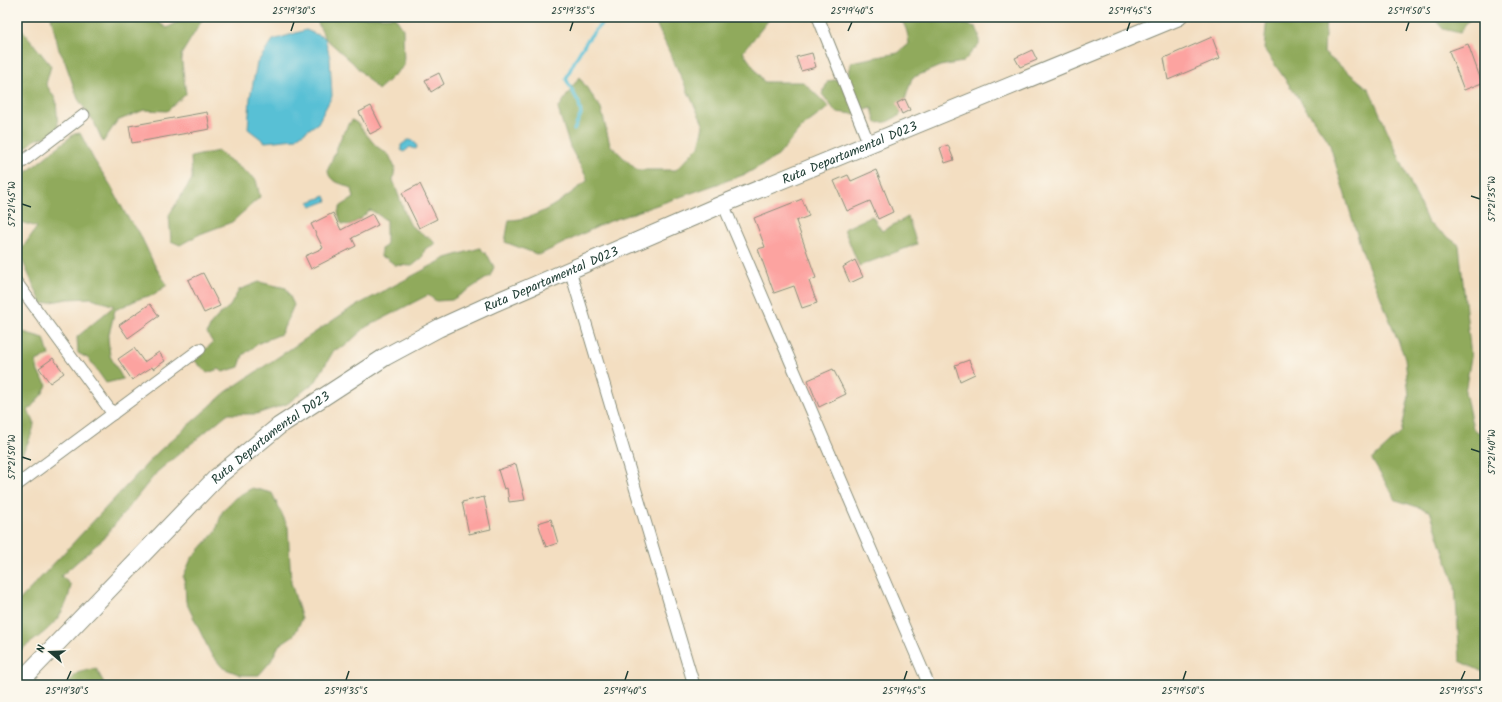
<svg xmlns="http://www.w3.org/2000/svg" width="1502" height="702" viewBox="0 0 1502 702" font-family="Kalam,sans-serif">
<rect width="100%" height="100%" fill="#fbf7ec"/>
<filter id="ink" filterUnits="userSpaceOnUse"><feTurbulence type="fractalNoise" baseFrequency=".025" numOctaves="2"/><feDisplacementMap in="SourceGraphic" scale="8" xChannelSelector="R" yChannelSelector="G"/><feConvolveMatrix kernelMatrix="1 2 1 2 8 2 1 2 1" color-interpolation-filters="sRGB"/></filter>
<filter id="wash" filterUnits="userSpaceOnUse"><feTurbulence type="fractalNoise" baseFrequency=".012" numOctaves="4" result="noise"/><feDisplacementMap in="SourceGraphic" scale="16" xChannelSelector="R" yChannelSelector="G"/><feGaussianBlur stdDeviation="0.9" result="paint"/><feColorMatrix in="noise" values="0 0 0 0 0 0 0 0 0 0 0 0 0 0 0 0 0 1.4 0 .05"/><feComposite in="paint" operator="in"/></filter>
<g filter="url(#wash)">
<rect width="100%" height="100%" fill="#f3dec1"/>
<!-- forest -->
<g fill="#90aa5c" stroke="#587448">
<polygon points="51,17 150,17 167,28 187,17 204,17 181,55 186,94 167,111 144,110 117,121 103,142 94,122 78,99 64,59 59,50"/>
<polygon points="315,17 395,17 403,29 404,66 378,90 352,62 325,38"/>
<path d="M653 17H771L743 52 764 82H803L829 107 801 128 778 156 746 174 605 223 539 255 505 242 509 220C539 220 565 198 588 180L570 147 558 109 579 77 601 108 610 145 637 170H676L699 146 704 126Z"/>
<path d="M898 17H953L956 22 976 27 979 34V44L963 62 940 66 912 78 900 115 887 122 876 123 872 108 853 114 836 112 822 94 828 81 848 78 851 62 898 53 909 44C908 34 906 24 898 17Z"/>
<polygon points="1267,17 1326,17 1324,53 1369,89 1428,223 1459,245 1471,357 1465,392 1473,429 1485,436 1485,673 1460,661 1455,585 1430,511 1396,500 1372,460 1401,433 1409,396 1405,358 1362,251 1329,142 1264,49"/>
<polygon points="1433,17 1471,17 1460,33 1443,29"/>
<polygon points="17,23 51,66 46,84 56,100 58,127 52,135 35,140 17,155"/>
<path d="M352 120 357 123 376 146 389 155 395 168 393 180 406 216 411 226 432 240 435 244 425 249 422 258 412 266 395 265 386 258 381 257V249L386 246V220L374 212 370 210C363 217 351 229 341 223L338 212 341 206 354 198 352 189C343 182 328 184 328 169L343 133Z"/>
<polygon points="80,133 94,160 111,186 126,215 139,232 155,266 167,285 153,295 141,298 115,310 108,338 110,356 123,379 106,383 89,359 78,353 77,337 114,306 92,298 67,299 42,304 19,253 37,227 17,221 17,180 74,134"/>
<polygon points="218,151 256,180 260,197 232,222 200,234 180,245 171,241 169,215 192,179 191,157"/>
<polygon points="872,216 882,231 908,217 917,244 859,266 844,229"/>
<path d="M480 248 488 256 494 267 490 276 452 300 436 301 428 295 366 327 344 347 334 350 316 381 287 404 256 414H227L157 472 103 539 61 576 71 585C66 619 44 634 17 652V603L158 452 226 392 350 309 446 258Z"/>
<polygon points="259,282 286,288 294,305 281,334 259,343 243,355 239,367 223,372 219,369 207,373 193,359 213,343 207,333 211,324 218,316 230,306 239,290"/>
<path d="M23 332 44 338 49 355 36 361 38 372 47 385 43 393 28 411C30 414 33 419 34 422 35 430 23 455 17 460V336Z"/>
<polygon points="252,488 272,493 288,527 291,583 302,619 294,635 279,645 271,661 259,675 241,675 223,668 211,654 186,602 185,583 183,577 191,559 216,531 222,512 235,498"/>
<polygon points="96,668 105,685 67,685 77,673"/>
</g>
<!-- water -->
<g fill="#58c0d5" stroke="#3c7e84">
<polygon points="306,30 325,38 330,58 332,96 318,123 295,139 265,142 248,129 250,98 257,63 273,40"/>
<path d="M408 140C413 140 416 142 417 148L415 149 410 147 404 152 401 150V145Z"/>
<polygon points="325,196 327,201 311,207 309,202"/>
</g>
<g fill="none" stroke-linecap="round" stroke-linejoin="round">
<!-- stream -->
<path stroke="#58c0d5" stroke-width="3.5" d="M574 130 581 114 579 103 566 79C576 56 589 33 609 17"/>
</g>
<g id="blocks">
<!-- building -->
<g fill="#fca3a0">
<polygon points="1212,37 1220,58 1168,80 1164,58"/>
<polygon points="1468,44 1482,83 1464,90 1449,51"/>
<polygon points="1032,50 1037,60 1020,67 1015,58"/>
<polygon points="812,53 816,67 801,71 796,57"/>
<polygon points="439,73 444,84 431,92 425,80"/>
<polygon points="905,99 910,110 902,114 897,103"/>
<polygon points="371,106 382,128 370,134 359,112"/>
<polygon points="207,112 210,129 132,143 129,126"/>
<polygon points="948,145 954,160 945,163 940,148"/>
<polygon points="876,170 893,212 878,219 870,201 847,211 834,181 848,175 851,181"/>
<polygon points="420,184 437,219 419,228 402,193"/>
<polygon points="802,199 809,216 796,221 816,278 809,281 817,303 802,308 794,286 774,293 758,249 765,247 754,218"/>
<polygon points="333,213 341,230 372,214 378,225 352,238 356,246 311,269 305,256 323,248 311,224"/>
<polygon points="855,260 863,277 850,283 843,267"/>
<polygon points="203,273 220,306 204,313 188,280"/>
<polygon points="150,304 159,316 128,338 119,325"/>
<polygon points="134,348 144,362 159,352 165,361 153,369 152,367 132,380 118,359"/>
<polygon points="53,358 64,373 50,383 39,368"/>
<polygon points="969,360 975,374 960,381 955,365"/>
<polygon points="833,369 846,394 819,407 808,380"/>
<polygon points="516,464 525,500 509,502 507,488 504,489 498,470"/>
<polygon points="484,497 491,529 469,534 462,502"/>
<polygon points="551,519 558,543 546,547 538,523"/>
</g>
</g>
</g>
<g filter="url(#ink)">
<use href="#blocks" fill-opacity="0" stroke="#898e7a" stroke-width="1"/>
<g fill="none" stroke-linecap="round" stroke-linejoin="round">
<!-- street casing -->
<g stroke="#898e7a" stroke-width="13">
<g id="street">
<polyline points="818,17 869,144"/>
<polyline points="17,166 84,115"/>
<polyline points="723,204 929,685"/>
<polyline points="570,270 694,685"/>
<polyline points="17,283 113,414"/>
<polyline points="17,485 200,349"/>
</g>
</g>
<!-- primary casing -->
<g stroke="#898e7a" stroke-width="19">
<g id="primary">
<path id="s1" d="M17 685 217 477 279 426 385 357 439 328 494 303 723 204 1178 17"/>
</g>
</g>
<!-- street -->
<use href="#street" stroke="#fff" stroke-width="11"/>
<!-- primary -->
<use href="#primary" stroke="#fff" stroke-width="17"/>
</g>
</g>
<!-- ticks -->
<path fill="none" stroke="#1f3d34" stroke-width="1.5" d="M291 31 294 22M570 31 573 22M848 31 852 22M1127 31 1130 22M1406 31 1409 22M1471 196 1480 199M22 204 31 207M1471 449 1480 452M22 457 31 460M67 680 71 671M346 680 349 671M625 680 628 671M904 680 907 671M1183 680 1186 671M1461 680 1465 671"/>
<g text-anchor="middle" stroke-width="3" stroke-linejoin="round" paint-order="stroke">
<!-- street labels -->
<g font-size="13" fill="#1f3d34" stroke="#fbf7ec">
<text dy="5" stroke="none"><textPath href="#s1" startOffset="1003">Ruta Departamental D023</textPath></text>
<text dy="5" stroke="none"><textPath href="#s1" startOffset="679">Ruta Departamental D023</textPath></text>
<text dy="5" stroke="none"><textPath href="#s1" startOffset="355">Ruta Departamental D023</textPath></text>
</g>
</g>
<!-- margin -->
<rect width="1502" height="702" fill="none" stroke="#fbf7ec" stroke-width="44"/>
<!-- north arrow -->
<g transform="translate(50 652) rotate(289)" stroke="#fbf7ec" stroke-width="3" paint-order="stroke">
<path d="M0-3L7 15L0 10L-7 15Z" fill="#1f3d34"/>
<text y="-6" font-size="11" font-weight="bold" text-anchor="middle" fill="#1f3d34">N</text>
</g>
<rect x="22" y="22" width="1458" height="658" fill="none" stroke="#1f3d34" stroke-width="1.5"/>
<g font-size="10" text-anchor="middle" fill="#1f3d34">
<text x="294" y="14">25°19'30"S</text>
<text x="573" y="14">25°19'35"S</text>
<text x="852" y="14">25°19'40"S</text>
<text x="1130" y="14">25°19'45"S</text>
<text x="1409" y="14">25°19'50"S</text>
<text transform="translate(1491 199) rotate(-90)" y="4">57°21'35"W</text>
<text transform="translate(11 204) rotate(-90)" y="4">57°21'45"W</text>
<text transform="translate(1491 452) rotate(-90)" y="4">57°21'40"W</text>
<text transform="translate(11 457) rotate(-90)" y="4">57°21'50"W</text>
<text x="67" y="694">25°19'30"S</text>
<text x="346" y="694">25°19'35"S</text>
<text x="625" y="694">25°19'40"S</text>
<text x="904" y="694">25°19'45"S</text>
<text x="1183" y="694">25°19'50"S</text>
<text x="1461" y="694">25°19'55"S</text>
</g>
</svg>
